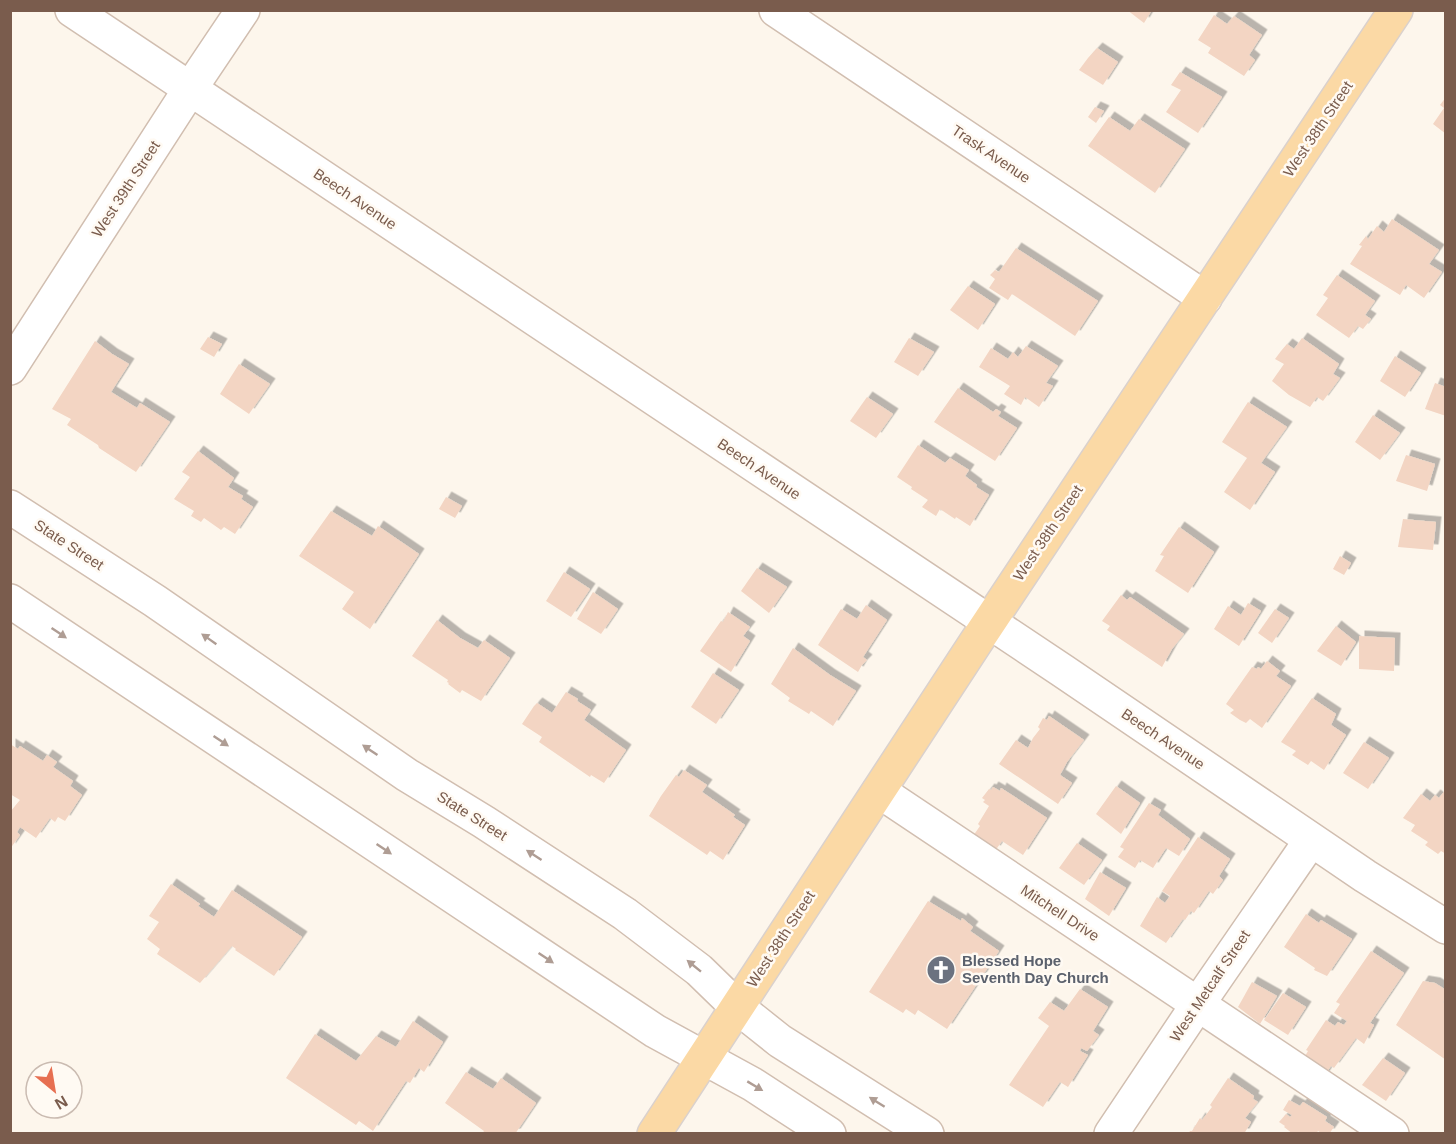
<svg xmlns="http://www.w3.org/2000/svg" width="1456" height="1144" viewBox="0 0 1456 1144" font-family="Helvetica,sans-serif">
<defs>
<filter id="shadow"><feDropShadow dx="5.5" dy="-5.5" stdDeviation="0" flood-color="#0004"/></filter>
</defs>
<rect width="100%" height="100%" fill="#fdf6ec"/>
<!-- building -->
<g fill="#f3d5c3" filter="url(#shadow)">
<polygon points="1127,10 1152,10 1144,23"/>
<polygon points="1214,15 1227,24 1234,16 1262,35 1249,55 1255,60 1244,76 1208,53 1211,48 1198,40"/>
<polygon points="1097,48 1118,62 1103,85 1079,70 1088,58"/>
<polygon points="1180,72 1222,97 1198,133 1166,112 1181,90 1171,85"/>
<polygon points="1446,97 1446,134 1433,124 1444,108 1440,105"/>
<polygon points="1095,107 1104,111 1096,123 1088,117"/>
<polygon points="1109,117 1130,131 1139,119 1185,149 1155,193 1088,146"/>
<polygon points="1392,219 1439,250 1429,264 1442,272 1424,298 1406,285 1400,295 1350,264 1362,246 1359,245 1366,236 1368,239 1377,226 1384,232"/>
<polygon points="1016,248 1098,301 1075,336 1012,294 1008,300 989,288 995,279 990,275 995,270 999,272"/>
<polygon points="1337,275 1375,301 1365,315 1371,319 1363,329 1358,326 1349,338 1316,315 1328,298 1323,295"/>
<polygon points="968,286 995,304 978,330 950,310"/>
<polygon points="208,337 222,344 214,357 200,349"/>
<polygon points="909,338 934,352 918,376 894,362"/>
<polygon points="1302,338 1339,364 1333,374 1340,378 1323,401 1317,397 1310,407 1289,395 1272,381 1284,364 1275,359 1281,351 1287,344 1294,349"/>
<polygon points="95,341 112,354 129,364 111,392 137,408 140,403 170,422 136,472 99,448 98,445 67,425 71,419 52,409"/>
<polygon points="1026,346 1058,366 1046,383 1053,386 1039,407 1025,397 1021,405 1004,394 1010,386 979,367 991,348 1008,359 1013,352 1018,357"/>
<polygon points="1395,356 1421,373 1405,397 1380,381"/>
<polygon points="239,364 270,384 249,414 220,394"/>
<polygon points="1435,383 1446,387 1446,416 1425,409"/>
<polygon points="958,388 993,412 996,409 1001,412 998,416 1017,428 995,461 934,422"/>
<polygon points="867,397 893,414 876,438 850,421"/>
<polygon points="1248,402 1287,427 1261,463 1275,472 1250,510 1224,492 1247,458 1222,442"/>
<polygon points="1373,415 1400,433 1380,460 1355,442"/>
<polygon points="918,445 945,463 950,458 969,470 965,476 977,485 976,487 989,495 970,526 956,517 955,519 940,509 936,516 922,507 928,500 911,489 912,487 897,477"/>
<polygon points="198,451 234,478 228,487 243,496 241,499 253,507 235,534 224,527 221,530 204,518 201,522 191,516 194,511 174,499 190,477 182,472"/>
<polygon points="1406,455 1435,464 1427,491 1396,481"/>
<polygon points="446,497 462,506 455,518 439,509"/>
<polygon points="331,511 372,536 378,526 419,554 370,629 342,609 354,592 299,556"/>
<polygon points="1403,519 1436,522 1433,550 1398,547"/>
<polygon points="1179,527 1214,552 1188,593 1155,571 1164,556 1160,555"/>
<polygon points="1340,556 1351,563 1344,575 1333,569"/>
<polygon points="757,568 787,587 769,613 741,591"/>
<polygon points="564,572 590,589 571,617 546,601"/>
<polygon points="593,592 618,609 601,634 577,619"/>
<polygon points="1121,595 1127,600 1130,597 1184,634 1172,649 1162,667 1107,630 1110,626 1102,621"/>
<polygon points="1248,603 1261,611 1239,646 1214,629 1228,606 1241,615"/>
<polygon points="866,605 887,620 863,657 867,660 862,665 858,672 818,645 841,609 857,619"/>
<polygon points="1275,609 1289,618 1272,643 1258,633"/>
<polygon points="728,612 750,627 743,636 750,641 731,672 700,651 721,621 723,622"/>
<polygon points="437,620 460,638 478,648 484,640 510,658 481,701 462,690 460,693 448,684 449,683 447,682 448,680 412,656"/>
<polygon points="1336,626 1356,642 1341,666 1317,651"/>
<polygon points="1359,636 1395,638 1394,671 1359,669"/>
<polygon points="793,648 830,675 856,691 833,726 811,711 809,714 788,701 790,698 771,684"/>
<polygon points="1267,661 1280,671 1276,676 1291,686 1262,728 1250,719 1246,723 1240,720 1230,713 1234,710 1226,704 1252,667 1257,669 1258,667 1261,669"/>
<polygon points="713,673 739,690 716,724 691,707"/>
<polygon points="566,692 578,699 577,701 591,710 584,720 626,750 604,783 591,775 590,777 539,742 542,737 522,724 534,706 537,703 552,713"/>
<polygon points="1312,698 1336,714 1331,725 1346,735 1324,770 1311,761 1308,765 1292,755 1296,751 1281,742"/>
<polygon points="1049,716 1084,740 1067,762 1060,775 1072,783 1058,804 999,764 1016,740 1028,748 1033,738 1040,729 1038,727 1043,718 1047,720"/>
<polygon points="1364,742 1389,758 1368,789 1343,773"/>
<polygon points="10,744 18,749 20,746 43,761 47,755 57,762 53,767 73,781 70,786 82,795 65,821 58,817 55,822 50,818 36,838 20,827 17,832 20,835 10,849 10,812 20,800 10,794"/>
<polygon points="684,770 707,785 702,792 735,815 733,817 745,825 723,860 710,851 707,855 649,816 661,796 676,775 679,777"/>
<polygon points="1116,786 1140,803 1121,834 1096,814"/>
<polygon points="993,787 1000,791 1001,788 1047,818 1023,855 1002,841 995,851 973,836 980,826 978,824 989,806 983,802 985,800 982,798 989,789 991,790"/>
<polygon points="1446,789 1446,854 1441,851 1438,854 1425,845 1428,842 1411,831 1415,825 1403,818 1421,794 1430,801 1435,795 1439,798"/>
<polygon points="1149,803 1161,810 1158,815 1190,839 1179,856 1166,848 1153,868 1140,860 1135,868 1118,857 1124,849 1120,847"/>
<polygon points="1198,837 1230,859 1219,876 1223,880 1213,894 1209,891 1194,913 1191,911 1185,920 1183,919 1166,943 1140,926 1157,897 1165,903 1170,896 1162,891"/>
<polygon points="1077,843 1102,860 1084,885 1059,868"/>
<polygon points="1100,872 1126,888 1109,916 1085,899"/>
<polygon points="171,884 200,904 198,906 214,917 232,890 302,937 274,976 235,950 236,949 232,946 200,983 157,954 160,949 147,939 159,922 149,916"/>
<polygon points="928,901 961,921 962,918 973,927 970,931 999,951 947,1029 918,1010 915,1015 906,1009 903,1013 869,992"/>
<polygon points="1306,914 1319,923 1321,920 1352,939 1327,976 1314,970 1315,968 1284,947"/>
<polygon points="1371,951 1404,973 1370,1023 1374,1025 1364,1044 1356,1038 1334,1068 1331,1066 1323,1078 1301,1063 1308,1051 1306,1050 1326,1020 1335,1026 1338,1022 1344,1025 1347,1021 1334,1013 1340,1004 1336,1002"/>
<polygon points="1423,981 1435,983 1446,990 1446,1000 1443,1002 1446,1004 1446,1060 1396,1025"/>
<polygon points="1252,982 1277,996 1260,1024 1238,1007"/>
<polygon points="1080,989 1108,1007 1093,1031 1099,1035 1087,1051 1081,1048 1080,1051 1088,1055 1068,1087 1060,1082 1043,1107 1009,1085 1049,1026 1038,1018 1050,1002 1064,1011"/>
<polygon points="1283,993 1306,1007 1288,1035 1264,1020"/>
<polygon points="413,1021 443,1042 424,1072 419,1068 410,1083 406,1081 373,1131 359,1121 356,1125 286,1078 315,1034 356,1061 376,1036 396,1047"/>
<polygon points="1383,1058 1405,1073 1386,1101 1362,1085"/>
<polygon points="466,1072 493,1089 501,1078 536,1103 515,1134 482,1134 484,1131 445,1103"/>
<polygon points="1228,1078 1254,1096 1253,1099 1258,1102 1245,1118 1251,1122 1244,1134 1188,1134 1190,1131 1192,1131 1200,1118 1202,1120 1212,1107 1210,1105"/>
<polygon points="1289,1100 1300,1106 1303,1102 1327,1117 1325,1121 1334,1127 1329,1134 1323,1134 1318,1131 1316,1134 1293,1134 1284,1127 1285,1126 1279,1122 1286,1114 1290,1117 1292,1115 1283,1110"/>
</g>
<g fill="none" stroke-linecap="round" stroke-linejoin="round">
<!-- minor casing -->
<g stroke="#d1beb0" stroke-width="36">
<g id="minor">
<polyline points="72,10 1063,671 1365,876 1446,927"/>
<polyline points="776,10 1205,298"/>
<polyline points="10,368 190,89 243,10"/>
<polyline points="10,507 155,601 407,775 484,822 625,914 699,970 736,1006 780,1041 927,1134"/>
<polyline points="10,601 655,1031 752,1084 829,1134"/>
<polyline points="879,791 1392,1134"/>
<polyline points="1111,1134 1198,1004 1311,840"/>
</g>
</g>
<!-- major casing -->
<g stroke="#dad1cd" stroke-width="36">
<polyline id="major" points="654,1134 974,645 1396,10"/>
</g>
<!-- minor -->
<use href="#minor" stroke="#fff" stroke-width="33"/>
<!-- major -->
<use href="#major" stroke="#fbd9a5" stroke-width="33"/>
</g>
<!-- one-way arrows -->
<defs><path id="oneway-solid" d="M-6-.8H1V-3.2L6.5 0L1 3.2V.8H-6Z" transform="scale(1.5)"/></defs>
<g fill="#af9d94">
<use href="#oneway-solid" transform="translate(59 633) rotate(34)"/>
<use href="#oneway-solid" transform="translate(209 639) rotate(-145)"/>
<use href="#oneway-solid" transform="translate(221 741) rotate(34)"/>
<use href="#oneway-solid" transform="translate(370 750) rotate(-146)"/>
<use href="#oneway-solid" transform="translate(384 849) rotate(34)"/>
<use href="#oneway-solid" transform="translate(534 855) rotate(-147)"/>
<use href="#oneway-solid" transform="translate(546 958) rotate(34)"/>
<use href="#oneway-solid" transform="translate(694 966) rotate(-141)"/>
<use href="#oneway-solid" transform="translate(755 1086) rotate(31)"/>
<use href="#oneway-solid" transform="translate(877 1102) rotate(-148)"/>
</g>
<!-- icons -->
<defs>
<g id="church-disc" transform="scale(1.5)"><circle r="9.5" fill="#6b7280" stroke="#fffaf3"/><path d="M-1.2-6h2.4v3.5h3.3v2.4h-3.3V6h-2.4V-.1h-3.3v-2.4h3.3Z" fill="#fff"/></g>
</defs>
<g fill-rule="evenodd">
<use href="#church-disc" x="941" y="970"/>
</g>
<g text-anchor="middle" stroke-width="5" stroke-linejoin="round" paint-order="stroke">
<!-- street labels -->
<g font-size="15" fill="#7a5c4d" stroke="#fffaf3">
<text transform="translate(1318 129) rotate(-56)" y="5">West 38th Street</text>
<text transform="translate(991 154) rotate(34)" y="5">Trask Avenue</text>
<text transform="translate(126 189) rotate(-57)" y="5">West 39th Street</text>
<text transform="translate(355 199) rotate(34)" y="5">Beech Avenue</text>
<text transform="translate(759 469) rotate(34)" y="5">Beech Avenue</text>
<text transform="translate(1048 533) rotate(-56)" y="5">West 38th Street</text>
<text transform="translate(69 545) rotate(33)" y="5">State Street</text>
<text transform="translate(1163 739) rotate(34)" y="5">Beech Avenue</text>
<text transform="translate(472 816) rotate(32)" y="5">State Street</text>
<text transform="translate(1060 913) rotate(33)" y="5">Mitchell Drive</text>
<text transform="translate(781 939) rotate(-57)" y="5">West 38th Street</text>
<text transform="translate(1210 986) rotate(-56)" y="5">West Metcalf Street</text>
</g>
<!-- worship labels -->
<g font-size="15" font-weight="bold" fill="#5b616d" stroke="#fffaf3" text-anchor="start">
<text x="962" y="966">Blessed Hope<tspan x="962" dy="17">Seventh Day Church</tspan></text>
</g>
</g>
<!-- border -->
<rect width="1456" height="1144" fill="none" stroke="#7a5c4d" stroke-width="24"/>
<!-- north arrow -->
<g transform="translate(54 1090) rotate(150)"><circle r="28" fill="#fffaf3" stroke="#cabbb1" stroke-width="1.5"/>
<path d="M0-4.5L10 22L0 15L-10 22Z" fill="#e76f51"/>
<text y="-9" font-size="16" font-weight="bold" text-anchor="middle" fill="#7a5c4d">N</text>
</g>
</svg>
